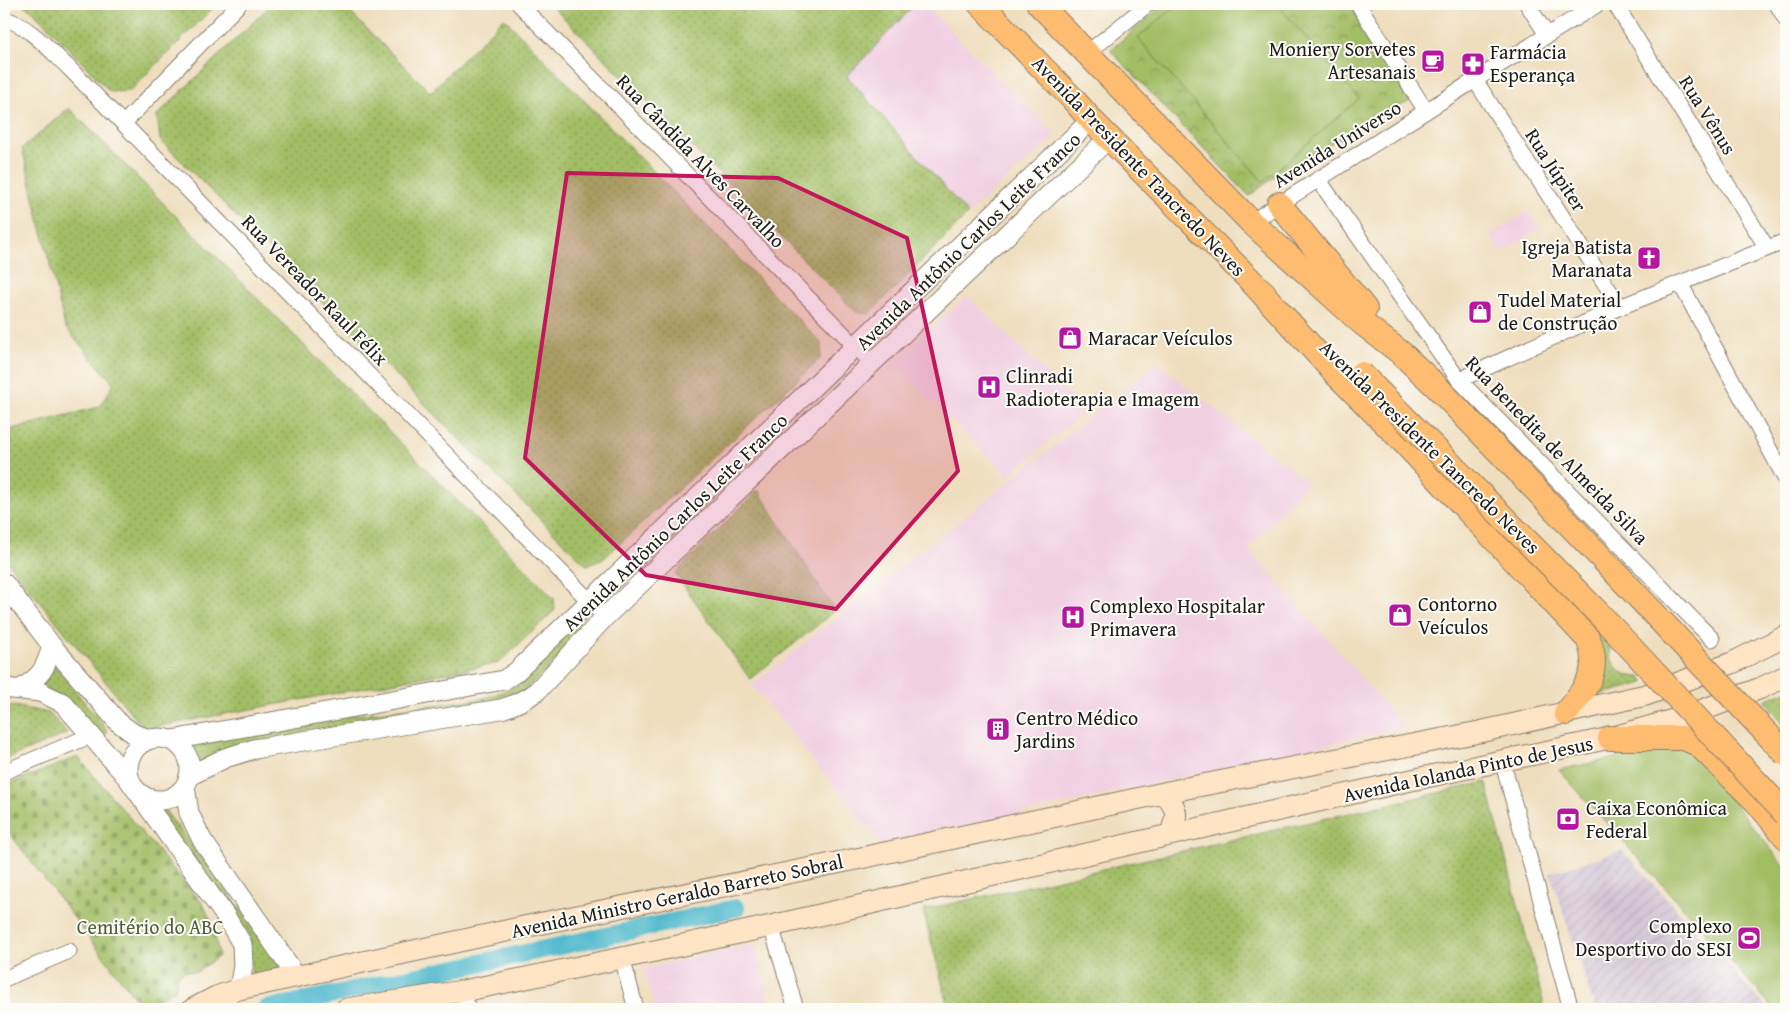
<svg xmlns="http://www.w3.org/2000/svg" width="1790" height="1013" viewBox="0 0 1790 1013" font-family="'Gentium Book Plus',serif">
<defs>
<pattern id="industrial-furrows" width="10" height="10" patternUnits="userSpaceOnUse" patternTransform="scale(1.25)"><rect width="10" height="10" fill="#cebed0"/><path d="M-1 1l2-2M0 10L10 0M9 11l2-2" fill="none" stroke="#b0a3b2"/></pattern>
<pattern id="grass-dots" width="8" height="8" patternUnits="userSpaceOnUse" patternTransform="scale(1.25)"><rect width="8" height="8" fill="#a2be65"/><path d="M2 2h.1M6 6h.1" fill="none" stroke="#839a52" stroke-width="1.8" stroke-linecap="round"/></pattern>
<pattern id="cemetery-stones" width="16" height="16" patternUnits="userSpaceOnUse" patternTransform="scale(1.25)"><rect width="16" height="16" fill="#a2be65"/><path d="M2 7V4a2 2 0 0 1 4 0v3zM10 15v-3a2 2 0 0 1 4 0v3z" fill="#839a52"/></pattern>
<pattern id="park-crowns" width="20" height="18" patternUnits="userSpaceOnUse" patternTransform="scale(1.25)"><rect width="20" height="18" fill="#a2be65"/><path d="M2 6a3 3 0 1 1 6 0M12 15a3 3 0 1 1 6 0" fill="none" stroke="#839a52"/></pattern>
</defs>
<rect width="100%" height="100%" fill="#fdfcf7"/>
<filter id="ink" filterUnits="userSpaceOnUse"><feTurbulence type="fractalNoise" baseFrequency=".02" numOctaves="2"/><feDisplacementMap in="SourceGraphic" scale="10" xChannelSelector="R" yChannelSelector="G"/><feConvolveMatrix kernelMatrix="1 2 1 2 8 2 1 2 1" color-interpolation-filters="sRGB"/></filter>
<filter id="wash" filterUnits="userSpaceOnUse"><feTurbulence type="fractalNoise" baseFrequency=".0096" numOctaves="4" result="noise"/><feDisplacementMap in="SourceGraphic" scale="20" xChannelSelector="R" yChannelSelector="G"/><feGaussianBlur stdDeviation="1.12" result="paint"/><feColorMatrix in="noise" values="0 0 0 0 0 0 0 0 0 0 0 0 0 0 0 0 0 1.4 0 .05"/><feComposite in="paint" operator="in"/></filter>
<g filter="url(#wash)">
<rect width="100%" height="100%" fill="#efdebe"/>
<!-- built -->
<g fill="#f1d0e2">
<polygon points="915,4 924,4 1056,135 968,214 847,76"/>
<polygon points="1528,211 1540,228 1501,253 1490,235"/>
<polygon points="967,296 1086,411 1008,476 893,362"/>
<polygon points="1157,364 1308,482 1249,549 1404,727 882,845 752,685"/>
<polygon points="754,944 772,1009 656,1009 643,969"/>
</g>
<!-- industrial -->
<polygon fill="url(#industrial-furrows)" points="1622,850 1768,1009 1595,1009 1550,873"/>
<!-- grass -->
<g fill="url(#grass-dots)" stroke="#5f6d40">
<polygon points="21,4 217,4 130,91 110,92 32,10"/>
<polygon points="272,4 342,4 430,92 504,18 822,344 820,359 602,560 586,565 160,140 157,115"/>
<polygon points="550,4 915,4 847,76 968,214 869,314 856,312"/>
<polygon points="69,108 554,598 555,610 499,663 144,729 4,558 4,431 99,407 114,384 65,327 22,148"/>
<polygon points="758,490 835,611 750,679 675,573"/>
<path d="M577 622 587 630 515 700 196 771 183 744 346 716 479 699C495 695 515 689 528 677 546 660 561 640 577 622Z"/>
<path d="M1604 634 1611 642C1606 663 1621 677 1641 677L1644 683 1590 697 1599 642Z"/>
<polygon points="55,666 108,731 103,738 40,683"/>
<polygon points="1786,691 1786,728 1765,700"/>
<polygon points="4,704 49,713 68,733 4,760"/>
<polygon points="1486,782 1545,1009 949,1009 923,910"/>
<polygon points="164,809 290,974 252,982 250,935 222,894 157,814"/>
</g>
<!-- cemetery -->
<polygon fill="url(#cemetery-stones)" stroke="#5f6d40" points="78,757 203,904 213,925 219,956 197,972 184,971 178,977 175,990 142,1007 4,826 4,786"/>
<!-- park -->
<polygon fill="url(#park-crowns)" stroke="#5f6d40" points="1165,4 1350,4 1411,100 1291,165 1249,196 1110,50"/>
<!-- pitch -->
<g fill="#a2be65" stroke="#5f6d40">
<polygon points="1178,4 1277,4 1359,99 1263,182 1138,38"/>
<polygon points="1685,743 1786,868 1786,1009 1774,1009 1559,770"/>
</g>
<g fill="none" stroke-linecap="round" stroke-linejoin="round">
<!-- canal -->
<polyline stroke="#4eb8cc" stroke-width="18" points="266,1009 736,908"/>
</g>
</g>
<g filter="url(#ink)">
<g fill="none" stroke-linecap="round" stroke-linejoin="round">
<!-- minor casing -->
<g stroke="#867d6d" stroke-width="17">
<g id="minor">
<polyline points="519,4 872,363"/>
<polyline points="1358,4 1426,111"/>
<polyline points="1527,4 1547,35"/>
<polyline points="1615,4 1767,248"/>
<polyline points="1777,4 1786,20"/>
<path d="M4 19C26 23 51 51 68 67L605 617"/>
<polyline points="1086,54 1148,4"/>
<polyline points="1475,80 1620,307"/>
<polyline points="124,123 239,4"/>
<polyline points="1318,179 1459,380 1712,639"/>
<polyline points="1251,222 1475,80 1598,4"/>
<polyline points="1680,283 1786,480"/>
<polyline points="1459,380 1620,307 1786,241"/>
<polyline points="1502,760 1571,1009"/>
<polyline points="4,772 92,735"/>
<polyline points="771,926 796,1009"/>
<polyline points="622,958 636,1009"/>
<polyline points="4,979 69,951"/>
<polyline points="463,991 468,1009"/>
</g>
</g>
<!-- tertiary casing -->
<g stroke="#867d6d" stroke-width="21">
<g id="tertiary">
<polyline points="4,583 52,646 118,722 134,734 150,739"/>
<polyline points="4,688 40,692 63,703 131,782"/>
<path d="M21 689C42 675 45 670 52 646"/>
<circle cx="159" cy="769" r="31"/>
<polyline points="172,740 504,680 516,672 1091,120"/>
<path d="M189 776 225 758 254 749 501 709C515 705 525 700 537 691L605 617 1109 138"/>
<polyline points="185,786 189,813 202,840 297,977"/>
<polyline points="137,791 226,917 242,944 243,966 239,989"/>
</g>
</g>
<!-- secondary casing -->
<g stroke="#867d6d" stroke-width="23">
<g id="secondary">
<path d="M1165 793C1178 812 1178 812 1171 833"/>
<polyline points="193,1009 216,997 239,989 538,924 861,858 1187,788 1479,732 1646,695 1732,663 1786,636"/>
<polyline points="346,1009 463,991 622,958 771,926 1402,782 1610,738 1687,716 1761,688 1786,676"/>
</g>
</g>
<!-- primary casing -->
<g stroke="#867d6d" stroke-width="26">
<g id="primary">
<polyline points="980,4 1072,98 1091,120 1253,283 1264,293"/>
<polyline points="1039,4 1251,222 1361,322 1401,353 1435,385 1615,572"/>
<polyline points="1279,204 1365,309"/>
<path d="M1253 283 1337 375 1402 440 1588 639C1602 672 1585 688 1566 713"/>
<polyline points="1610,738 1684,738 1698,744 1756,801 1786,837"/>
</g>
</g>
<!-- minor -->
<use href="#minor" stroke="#fff" stroke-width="15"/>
<!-- tertiary -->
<use href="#tertiary" stroke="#fff" stroke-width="19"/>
<!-- secondary -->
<use href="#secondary" stroke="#ffe4c6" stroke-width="21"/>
<!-- primary -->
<use href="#primary" stroke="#febc70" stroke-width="24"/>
<!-- primary-bridge casing -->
<g stroke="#867d6d" stroke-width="26" stroke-linecap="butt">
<g id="primary-bridge">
<polyline points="1361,374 1602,617 1786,814"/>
<polyline points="1615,572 1786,754"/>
</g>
</g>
<!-- primary-bridge -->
<use href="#primary-bridge" stroke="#febc70" stroke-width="24"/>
</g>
</g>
<!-- marked area -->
<path fill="#c2185b" fill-opacity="0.2" stroke="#c2185b" stroke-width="4" stroke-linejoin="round" d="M567 173 778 178 907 238 958 471 836 609 646 575 525 458Z"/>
<!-- icons -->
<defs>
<g id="cafe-square" transform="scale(1.25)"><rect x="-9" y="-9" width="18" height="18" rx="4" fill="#b5179e" stroke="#fdfcf7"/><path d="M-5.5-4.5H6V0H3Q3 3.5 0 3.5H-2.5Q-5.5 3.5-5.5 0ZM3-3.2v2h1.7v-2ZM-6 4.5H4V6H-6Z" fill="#fff"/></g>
<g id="pharmacy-square" transform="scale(1.25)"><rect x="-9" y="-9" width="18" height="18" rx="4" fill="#b5179e" stroke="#fdfcf7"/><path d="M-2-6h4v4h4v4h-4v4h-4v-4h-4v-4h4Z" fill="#fff"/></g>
<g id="church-square" transform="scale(1.25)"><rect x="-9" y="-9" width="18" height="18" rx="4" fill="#b5179e" stroke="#fdfcf7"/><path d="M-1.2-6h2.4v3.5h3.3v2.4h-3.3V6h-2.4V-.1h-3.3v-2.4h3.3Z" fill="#fff"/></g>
<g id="shop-square" transform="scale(1.25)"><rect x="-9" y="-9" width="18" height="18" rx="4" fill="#b5179e" stroke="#fdfcf7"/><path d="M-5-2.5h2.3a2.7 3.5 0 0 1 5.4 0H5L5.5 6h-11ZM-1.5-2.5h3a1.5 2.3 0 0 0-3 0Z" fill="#fff"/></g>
<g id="hospital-square" transform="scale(1.25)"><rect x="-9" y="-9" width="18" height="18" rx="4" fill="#b5179e" stroke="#fdfcf7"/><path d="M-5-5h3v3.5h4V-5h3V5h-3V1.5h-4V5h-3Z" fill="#fff"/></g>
<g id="building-square" transform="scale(1.25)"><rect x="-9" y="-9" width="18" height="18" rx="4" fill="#b5179e" stroke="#fdfcf7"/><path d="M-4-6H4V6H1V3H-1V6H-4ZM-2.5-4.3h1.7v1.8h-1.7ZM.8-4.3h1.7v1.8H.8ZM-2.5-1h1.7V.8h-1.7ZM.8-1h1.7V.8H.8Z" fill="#fff"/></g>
<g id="bank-square" transform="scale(1.25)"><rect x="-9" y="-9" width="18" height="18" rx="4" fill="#b5179e" stroke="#fdfcf7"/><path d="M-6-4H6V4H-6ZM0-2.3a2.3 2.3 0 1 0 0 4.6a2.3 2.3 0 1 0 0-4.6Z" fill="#fff"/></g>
<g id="stadium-square" transform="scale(1.25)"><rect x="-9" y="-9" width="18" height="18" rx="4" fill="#b5179e" stroke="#fdfcf7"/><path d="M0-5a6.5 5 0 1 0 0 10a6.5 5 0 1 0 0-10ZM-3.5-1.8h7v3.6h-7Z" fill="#fff"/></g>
</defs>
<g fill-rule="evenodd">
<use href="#cafe-square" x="1433" y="61"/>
<use href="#pharmacy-square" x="1473" y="64"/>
<use href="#church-square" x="1649" y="258"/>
<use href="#shop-square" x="1480" y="312"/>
<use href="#shop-square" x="1070" y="338"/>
<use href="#hospital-square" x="989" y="387"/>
<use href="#shop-square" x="1400" y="615"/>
<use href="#hospital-square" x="1073" y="617"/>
<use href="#building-square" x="998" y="729"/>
<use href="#bank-square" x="1568" y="819"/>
<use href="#stadium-square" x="1749" y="938"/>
</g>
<g text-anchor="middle" stroke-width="4" stroke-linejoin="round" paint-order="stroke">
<!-- poi labels -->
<g font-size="20" fill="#1c1c1c" stroke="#fdfcf7" text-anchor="start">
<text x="1416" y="56" text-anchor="end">Moniery Sorvetes<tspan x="1416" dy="23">Artesanais</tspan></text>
<text x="1490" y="59">Farmácia<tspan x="1490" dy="23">Esperança</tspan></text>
<text x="1632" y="254" text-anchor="end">Igreja Batista<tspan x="1632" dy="23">Maranata</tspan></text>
<text x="1498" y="307">Tudel Material<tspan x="1498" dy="23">de Construção</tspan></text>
<text x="1088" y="345">Maracar Veículos</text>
<text x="1006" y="383">Clinradi<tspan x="1006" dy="23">Radioterapia e Imagem</tspan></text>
<text x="1418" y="611">Contorno<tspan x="1418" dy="23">Veículos</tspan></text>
<text x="1090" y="613">Complexo Hospitalar<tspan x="1090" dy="23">Primavera</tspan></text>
<text x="1016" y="725">Centro Médico<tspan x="1016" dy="23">Jardins</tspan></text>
<text x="1586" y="815">Caixa Econômica<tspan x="1586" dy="23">Federal</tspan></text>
<text x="1732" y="933" text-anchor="end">Complexo<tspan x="1732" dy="23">Desportivo do SESI</tspan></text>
</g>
<!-- street labels -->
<g font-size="20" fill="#1c1c1c" stroke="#fdfcf7">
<text transform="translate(1708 115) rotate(58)" y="7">Rua Vênus</text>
<text transform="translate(1337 144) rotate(-32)" y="7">Avenida Universo</text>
<text transform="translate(701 161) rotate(46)" y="7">Rua Cândida Alves Carvalho</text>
<text transform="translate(1139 166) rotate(46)" y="7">Avenida Presidente Tancredo Neves</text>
<text transform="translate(1556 170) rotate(57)" y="7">Rua Júpiter</text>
<text transform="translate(968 241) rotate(-44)" y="7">Avenida Antônio Carlos Leite Franco</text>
<text transform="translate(315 290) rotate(46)" y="7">Rua Vereador Raul Félix</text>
<text transform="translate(1430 447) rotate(44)" y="7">Avenida Presidente Tancredo Neves</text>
<text transform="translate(1557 450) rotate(46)" y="7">Rua Benedita de Almeida Silva</text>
<text transform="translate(675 522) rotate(-44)" y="7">Avenida Antônio Carlos Leite Franco</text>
<text transform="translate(1468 769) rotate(-12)" y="7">Avenida Iolanda Pinto de Jesus</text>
<text transform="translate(677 896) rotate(-12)" y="7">Avenida Ministro Geraldo Barreto Sobral</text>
</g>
<!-- park labels -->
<g font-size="20" fill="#525d39" stroke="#fdfcf7">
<text x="150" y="934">Cemitério do ABC</text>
</g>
</g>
<!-- margin -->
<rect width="1790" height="1013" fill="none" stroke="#fdfcf7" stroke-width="20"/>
</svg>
